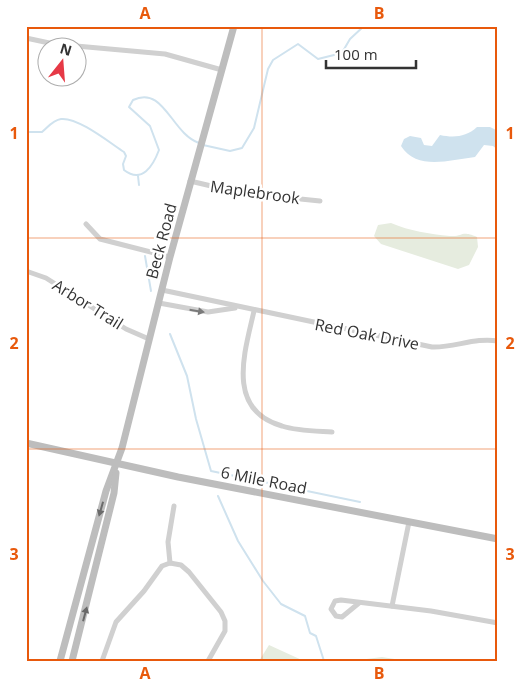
<svg xmlns="http://www.w3.org/2000/svg" width="524" height="687" viewBox="0 0 524 687" font-family="'Open Sans',sans-serif">
<rect width="100%" height="100%" fill="#fff"/>
<!-- green -->
<g fill="#e6ecdf">
<path d="M391 223C410 231 429 234 450 236 464 237 460 230 477 237L478 247 469 265 458 269 381 244 374 236 378 225Z"/>
<polygon points="269,645 304,661 259,661"/>
<polygon points="382,657 407,661 351,661"/>
</g>
<!-- water -->
<path fill="#cfe2ee" d="M477 127H490L498 131V150L493 146 484 145 475 157C449 160 417 171 401 146L404 139 410 136 421 138 424 145 432 146 440 135C454 138 466 137 477 127Z"/>
<g fill="none" stroke-linecap="round" stroke-linejoin="round">
<!-- stream -->
<g stroke="#cfe2ee" stroke-width="2">
<polyline points="343,51 350,39 364,26"/>
<path d="M26 132H42C48 127 53 120 61 119 78 117 110 143 124 152L126 156 123 164 124 170C142 184 153 166 159 150L150 126 129 107 133 100C164 85 171 133 199 143"/>
<polyline points="203,145 230,151 242,148 254,128 268,69 273,60 298,44 318,59 334,55"/>
<polyline points="138,176 139,185"/>
<polyline points="145,256 151,291"/>
<polyline points="170,334 187,376 196,419 211,471 360,502"/>
<polyline points="218,496 238,541 263,581 281,604 305,616 310,633 316,636 324,661"/>
</g>
<!-- street -->
<g stroke="#d0d0d0" stroke-width="5">
<polyline points="26,38 54,44 165,54 222,70"/>
<polyline points="190,181 241,193 320,201"/>
<polyline points="86,224 100,239 170,257"/>
<polyline points="26,271 46,278 126,329 149,339"/>
<path d="M162 290 432 347C454 348 475 337 498 341"/>
<polyline points="159,303 208,312 235,308"/>
<path d="M254 311C245 351 225 410 282 426 297 431 316 431 332 432"/>
<polyline points="170,563 168,542 174,506"/>
<polyline points="359,603 342,617 336,616 331,609 335,601 341,600 431,611 498,623"/>
<polyline points="392,606 409,522"/>
<polyline points="102,661 116,622 144,591 162,566 170,563 181,565 189,572 221,612 225,621 225,631 208,661"/>
</g>
<!-- secondary -->
<g stroke="#bdbdbd" stroke-width="7">
<polyline points="26,443 178,477 498,539"/>
<polyline points="60,661 106,491 122,448 170,257 234,26"/>
<polyline points="72,661 114,493 116,473"/>
</g>
</g>
<!-- one-way arrows -->
<defs><path id="oneway-solid" d="M-6-.8H1V-3.2L6.5 0L1 3.2V.8H-6Z" transform="scale(1.25)"/></defs>
<use fill="#7a7a7a" href="#oneway-solid" transform="translate(197 311) rotate(9)"/>
<g fill="#6a6a6a">
<use href="#oneway-solid" transform="translate(101 509) rotate(106)"/>
<use href="#oneway-solid" transform="translate(85 614) rotate(-75)"/>
</g>
<!-- grid -->
<path fill="none" stroke="#e8590c" stroke-width="1" stroke-opacity="0.55" d="M262 26V661M26 238H498M26 449H498"/>
<g text-anchor="middle" stroke-width="5" stroke-linejoin="round" paint-order="stroke">
<!-- street labels -->
<g font-size="16" fill="#333" stroke="#fff">
<text transform="translate(255 192) rotate(8)" y="6">Maplebrook</text>
<text transform="translate(161 241) rotate(-75)" y="6">Beck Road</text>
<text transform="translate(88 304) rotate(32)" y="6">Arbor Trail</text>
<text transform="translate(367 334) rotate(11)" y="6">Red Oak Drive</text>
<text transform="translate(264 480) rotate(11)" y="6">6 Mile Road</text>
</g>
</g>
<!-- border -->
<rect width="524" height="687" fill="none" stroke="#ffffff" stroke-width="55"/>
<!-- north arrow -->
<g transform="translate(62 62) rotate(17)"><circle r="24" fill="#ffffff" stroke="#adadad"/>
<path d="M0-4L9 19L0 12L-9 19Z" fill="#e63946"/>
<text y="-8" font-size="14" font-weight="bold" text-anchor="middle" fill="#333333">N</text>
</g>
<!-- scale -->
<path d="M326 60v8h90v-8" fill="none" stroke="#333333" stroke-width="2.5"/>
<text x="334" y="60" font-size="15" fill="#333333" stroke="#ffffff" stroke-width="4" paint-order="stroke">100 m</text>
<rect x="28" y="28" width="468" height="632" fill="none" stroke="#e8590c" stroke-width="2"/>
<g font-size="16" text-anchor="middle" font-weight="bold" fill="#e8590c">
<text x="145" y="19">A</text>
<text x="379" y="19">B</text>
<text x="14" y="139">1</text>
<text x="510" y="139">1</text>
<text x="14" y="349">2</text>
<text x="510" y="349">2</text>
<text x="14" y="560">3</text>
<text x="510" y="560">3</text>
<text x="145" y="679">A</text>
<text x="379" y="679">B</text>
</g>
</svg>
